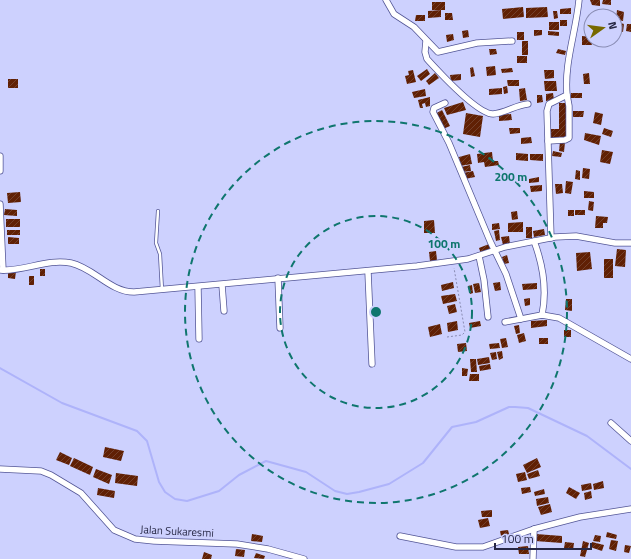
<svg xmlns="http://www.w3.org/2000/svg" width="631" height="559" viewBox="0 0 631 559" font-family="'Titillium Web',sans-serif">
<defs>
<pattern id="building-hatch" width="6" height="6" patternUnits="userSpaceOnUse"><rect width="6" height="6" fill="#602004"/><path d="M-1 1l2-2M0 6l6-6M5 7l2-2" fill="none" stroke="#73402b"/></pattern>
</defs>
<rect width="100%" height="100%" fill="#cdd1fe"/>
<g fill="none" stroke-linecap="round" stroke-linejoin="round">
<!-- stream -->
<polyline stroke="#aeb3fa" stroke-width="2" points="0,368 62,403 137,431 147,441 159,482 165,492 175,499 187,501 219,491 239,475 266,461 306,472 335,491 347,494 359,492 389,484 423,463 452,427 476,422 509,407 515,407 528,408 587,436 631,469"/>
</g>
<!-- building -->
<g fill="url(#building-hatch)">
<polygon points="590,0 600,0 600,6 592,5"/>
<polygon points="603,0 611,0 611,5 602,4"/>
<rect x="432" y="2" width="13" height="8"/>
<polygon points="523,7 524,17 503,19 502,9"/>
<polygon points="547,7 548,17 526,18 526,8"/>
<polygon points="571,8 571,14 560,14 560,9"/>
<polygon points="441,10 441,17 428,18 428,11"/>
<polygon points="617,10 624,12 623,21 616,20"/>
<polygon points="553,11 557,11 558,18 554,19"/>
<polygon points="445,13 452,13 453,20 445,20"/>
<polygon points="416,15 425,15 425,21 415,21"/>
<rect x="560" y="20" width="7" height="6"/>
<rect x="549" y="22" width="10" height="8"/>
<polygon points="617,22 624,24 623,32 615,31"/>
<polygon points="627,24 631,24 631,32 626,31"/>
<polygon points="468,30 469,37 463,38 462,31"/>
<polygon points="534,30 542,30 542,35 534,36"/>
<polygon points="548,31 559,32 559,36 548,35"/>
<rect x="517" y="32" width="7" height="8"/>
<polygon points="453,34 454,40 447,42 446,35"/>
<polygon points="582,36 591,37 592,45 582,45"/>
<rect x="522" y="41" width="6" height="14"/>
<polygon points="489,49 496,49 497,54 490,55"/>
<polygon points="558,49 566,51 565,55 556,53"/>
<rect x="517" y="56" width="10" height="7"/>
<polygon points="495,66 496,75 487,76 486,67"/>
<polygon points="473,67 475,76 471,77 470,68"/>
<polygon points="512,68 513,72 502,73 501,69"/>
<polygon points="427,69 430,74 421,81 417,76"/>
<polygon points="413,70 416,82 407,84 405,76 409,75 408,71"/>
<polygon points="544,70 554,70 554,78 545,79"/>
<polygon points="435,73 439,78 429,85 426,81"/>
<polygon points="589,73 590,84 584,84 583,74"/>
<polygon points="461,74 461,80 451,81 450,75"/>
<rect x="8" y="79" width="10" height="9"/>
<polygon points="507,80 519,80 519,86 508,86"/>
<polygon points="544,81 556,81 557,91 545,91"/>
<polygon points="507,86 508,93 504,94 503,87"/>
<polygon points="502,88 502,94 489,95 489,89"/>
<polygon points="525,88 527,100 520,101 519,89"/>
<polygon points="425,89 426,96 414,98 412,92"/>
<polygon points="553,93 554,100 546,101 546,94"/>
<rect x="571" y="93" width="11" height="5"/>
<polygon points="537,95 542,95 543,102 537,103"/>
<polygon points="430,97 430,106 426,107 425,103 422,104 423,108 420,108 418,100"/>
<polygon points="463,102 466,110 447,115 444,108"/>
<polygon points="559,103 567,103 567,139 549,138 549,129 559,129"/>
<polygon points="442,110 450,126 443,129 435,114"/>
<polygon points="573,111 584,111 583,117 573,117"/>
<polygon points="595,112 603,114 601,125 593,123"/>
<polygon points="466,113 483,116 480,137 463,134"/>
<polygon points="511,114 512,120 499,121 499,115"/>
<polygon points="509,128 520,128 520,133 510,134"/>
<polygon points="604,128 613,131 611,137 602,134"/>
<polygon points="585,133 601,136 599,145 584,140"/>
<polygon points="531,137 532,143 521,144 521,138"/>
<polygon points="560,141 565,142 564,152 559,151"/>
<polygon points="602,150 613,152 610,164 600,162"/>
<polygon points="553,151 562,153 561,157 552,156"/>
<polygon points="492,152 493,161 498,161 499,165 485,167 484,162 478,163 477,154"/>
<polygon points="516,153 528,154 528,161 516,160"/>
<polygon points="470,154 472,164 460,166 459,157"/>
<polygon points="530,154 543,154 543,161 530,160"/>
<polygon points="470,165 471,171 462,172 461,167"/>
<polygon points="583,168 590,169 589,179 582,178"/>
<polygon points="576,170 580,171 580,180 575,179"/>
<polygon points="473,171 475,177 465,179 463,173"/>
<polygon points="539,177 539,182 529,183 529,179"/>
<polygon points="566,181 573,182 571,194 565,193"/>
<polygon points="555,184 562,184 563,193 556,194"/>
<polygon points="542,185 542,191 531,192 530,186"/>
<polygon points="584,191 594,192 594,198 584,198"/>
<polygon points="20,192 21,202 8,203 7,193"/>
<polygon points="589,201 594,202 593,211 588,210"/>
<polygon points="5,209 17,210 17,216 4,215"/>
<rect x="568" y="210" width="6" height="6"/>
<rect x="575" y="210" width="10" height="5"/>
<polygon points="517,211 518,219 512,220 511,212"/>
<polygon points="596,216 608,217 607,223 603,223 603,228 595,228"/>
<rect x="6" y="219" width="14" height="8"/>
<polygon points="434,220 435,233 424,233 424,221"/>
<polygon points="523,222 523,232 508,232 508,223"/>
<polygon points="499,223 500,229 492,230 492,224"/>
<rect x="526" y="227" width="6" height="11"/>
<polygon points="544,229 545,235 534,237 533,231"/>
<rect x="7" y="230" width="13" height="5"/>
<polygon points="499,230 500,240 496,241 494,231"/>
<polygon points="509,236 510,244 503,245 501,237"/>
<polygon points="8,237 19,238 19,244 8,244"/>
<polygon points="489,244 492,251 481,254 479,248"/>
<polygon points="617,249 626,250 625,267 615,266"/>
<polygon points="436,251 437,260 430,261 429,252"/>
<polygon points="590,252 592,269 577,271 576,253"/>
<polygon points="507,255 509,263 504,264 502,257"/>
<rect x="604" y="259" width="9" height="19"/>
<rect x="40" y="269" width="5" height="7"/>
<polygon points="8,271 16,271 15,279 8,278"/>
<rect x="29" y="276" width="5" height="9"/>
<polygon points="453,282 454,288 442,291 441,285"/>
<polygon points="500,282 501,290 495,291 493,283"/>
<polygon points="479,283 481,292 475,293 473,284"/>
<polygon points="537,283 537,289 523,290 522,284"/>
<polygon points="472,285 473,293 470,294 468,286"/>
<polygon points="455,294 457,301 443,304 441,296"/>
<polygon points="530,298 530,305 525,306 524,299"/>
<polygon points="566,299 572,299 572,311 565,310"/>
<polygon points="455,304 457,312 449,314 447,306"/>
<polygon points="547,320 547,326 531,328 531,321"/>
<polygon points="457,321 458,330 448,332 447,323"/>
<polygon points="480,321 481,326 470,328 469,323"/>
<polygon points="440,324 442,334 430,337 428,327"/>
<polygon points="519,325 520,333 516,334 514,326"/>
<rect x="564" y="330" width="7" height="7"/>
<polygon points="524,333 526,341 519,343 517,335"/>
<polygon points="506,338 508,347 502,348 500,339"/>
<rect x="539" y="338" width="9" height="6"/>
<polygon points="466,343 467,351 458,352 457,344"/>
<polygon points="499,343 500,348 490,349 489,344"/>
<polygon points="502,351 503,358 499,360 497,352"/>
<polygon points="496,352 497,359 492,360 490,353"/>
<polygon points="489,357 490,363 478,365 477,359"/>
<polygon points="470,359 476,359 477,372 471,372"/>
<polygon points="490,364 491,369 480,371 479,366"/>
<polygon points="462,368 468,369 467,376 462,376"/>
<polygon points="470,374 479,374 479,381 469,381"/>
<polygon points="105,447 124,451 121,461 103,457"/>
<polygon points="60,452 72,458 69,465 56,460"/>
<polygon points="74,458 93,467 90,475 70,466"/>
<polygon points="537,458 541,467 527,473 523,465"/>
<polygon points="96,469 112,475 109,484 93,477"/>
<polygon points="538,470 540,476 529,479 527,474"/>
<polygon points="525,472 527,480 518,482 516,474"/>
<polygon points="116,473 138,476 137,486 115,483"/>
<polygon points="603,481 604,488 594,490 593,484"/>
<polygon points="591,483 592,489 582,491 581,485"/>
<polygon points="530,487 531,492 522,494 521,488"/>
<polygon points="569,487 580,493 576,499 566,493"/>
<polygon points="98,488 115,491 114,498 97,495"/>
<polygon points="544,489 545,494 535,496 534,492"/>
<polygon points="591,491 592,498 585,500 584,493"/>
<polygon points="548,497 549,503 537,506 536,499"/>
<polygon points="550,504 552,512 541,515 538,507"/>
<polygon points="492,510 492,517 482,517 481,511"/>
<polygon points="488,518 490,526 480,528 478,520"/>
<polygon points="508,530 509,534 501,536 500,531"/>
<polygon points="607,532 617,535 616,539 606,537"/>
<polygon points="252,534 263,536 262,542 251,541"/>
<polygon points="536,534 562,536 562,543 535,541"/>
<polygon points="595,535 601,536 600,542 593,541"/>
<polygon points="611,540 618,541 616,551 609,549"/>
<polygon points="583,541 589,543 585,557 580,556"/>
<polygon points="565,542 574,543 573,550 564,548"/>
<polygon points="592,542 604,545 602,551 590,547"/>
<polygon points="625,545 631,546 629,553 624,552"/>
<polygon points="528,546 529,554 519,554 518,547"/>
<polygon points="236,549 245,550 244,557 235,556"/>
<polygon points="204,552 212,555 211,559 202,559"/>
<polygon points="256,553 265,556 264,559 254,558"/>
</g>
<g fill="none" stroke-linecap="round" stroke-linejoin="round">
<!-- lane casing -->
<g stroke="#535696" stroke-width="4">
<polyline id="lane" points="158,211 156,243 160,254 162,290"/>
</g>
<!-- street casing -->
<g stroke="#535696" stroke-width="7">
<g id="street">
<polyline points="386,0 394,14 414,27 438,52 477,43 512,41"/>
<path d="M426 41 425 52 427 59C438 71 477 114 493 114 505 113 516 105 528 104"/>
<polyline points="445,103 434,108 433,112 449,143 490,241 506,274 521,319"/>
<polyline points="548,141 565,140 569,138 569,106 567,95"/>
<polyline points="0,156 0,171"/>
<polyline points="0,204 3,270"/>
<path d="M551 238 547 111 549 104 567 95C564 63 576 32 579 0"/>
<path d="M534 241C543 265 547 291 542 315"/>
<polyline points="479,256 484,280 488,317"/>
<path d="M0 270C24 272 47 258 71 263 94 268 110 292 134 292L417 266 468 259 505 247 555 237 576 236 615 243H631"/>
<polyline points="368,272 372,364"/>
<polyline points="278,278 280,328"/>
<polyline points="222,285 224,311"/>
<polyline points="198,287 199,339"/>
<polyline points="505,322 542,315 559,318 631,359"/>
<polyline points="611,423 631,441"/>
<polyline points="0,469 41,471 51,475 81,493 114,530 135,539 154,541 237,544 268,549 304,559"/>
<polyline points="400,536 456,547 483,547 534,529 580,517 631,509"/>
<polyline points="533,559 534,529"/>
</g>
</g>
<!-- path -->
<polyline stroke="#898bb2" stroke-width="1" stroke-dasharray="2 2" stroke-linecap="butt" points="447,337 462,335 465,332 454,268"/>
<!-- lane -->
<use href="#lane" stroke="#fff" stroke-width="2.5"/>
<!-- street -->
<use href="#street" stroke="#fff" stroke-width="5.5"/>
</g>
<!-- distance rings -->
<g fill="none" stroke="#0f766e" stroke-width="2" stroke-dasharray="7 5">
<circle cx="376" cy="312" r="96"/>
<circle cx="376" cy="312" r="191"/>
</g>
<g text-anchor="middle" stroke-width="4" stroke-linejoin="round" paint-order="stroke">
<!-- street labels -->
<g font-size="11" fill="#262744" stroke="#cdd1fe">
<text transform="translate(177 531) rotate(3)" y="4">Jalan Sukaresmi</text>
</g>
</g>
<circle cx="376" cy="312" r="6" fill="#0f766e" stroke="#cdd1fe" stroke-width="2"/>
<g font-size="12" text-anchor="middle" font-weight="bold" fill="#0f766e" stroke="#cdd1fe" stroke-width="4" stroke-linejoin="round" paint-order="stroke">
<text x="511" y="181">200 m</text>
<text x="444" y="248">100 m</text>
</g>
<!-- north arrow -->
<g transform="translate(603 28) rotate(76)"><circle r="19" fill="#cdd1fe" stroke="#8a8db4"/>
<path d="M0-3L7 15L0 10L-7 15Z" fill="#776900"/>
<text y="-6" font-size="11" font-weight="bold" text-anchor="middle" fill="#262744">N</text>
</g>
<!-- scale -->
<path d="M495 543v6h96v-6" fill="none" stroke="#262744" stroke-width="2"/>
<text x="501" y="543" font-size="12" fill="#262744" stroke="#cdd1fe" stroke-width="3" paint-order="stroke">100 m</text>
</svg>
